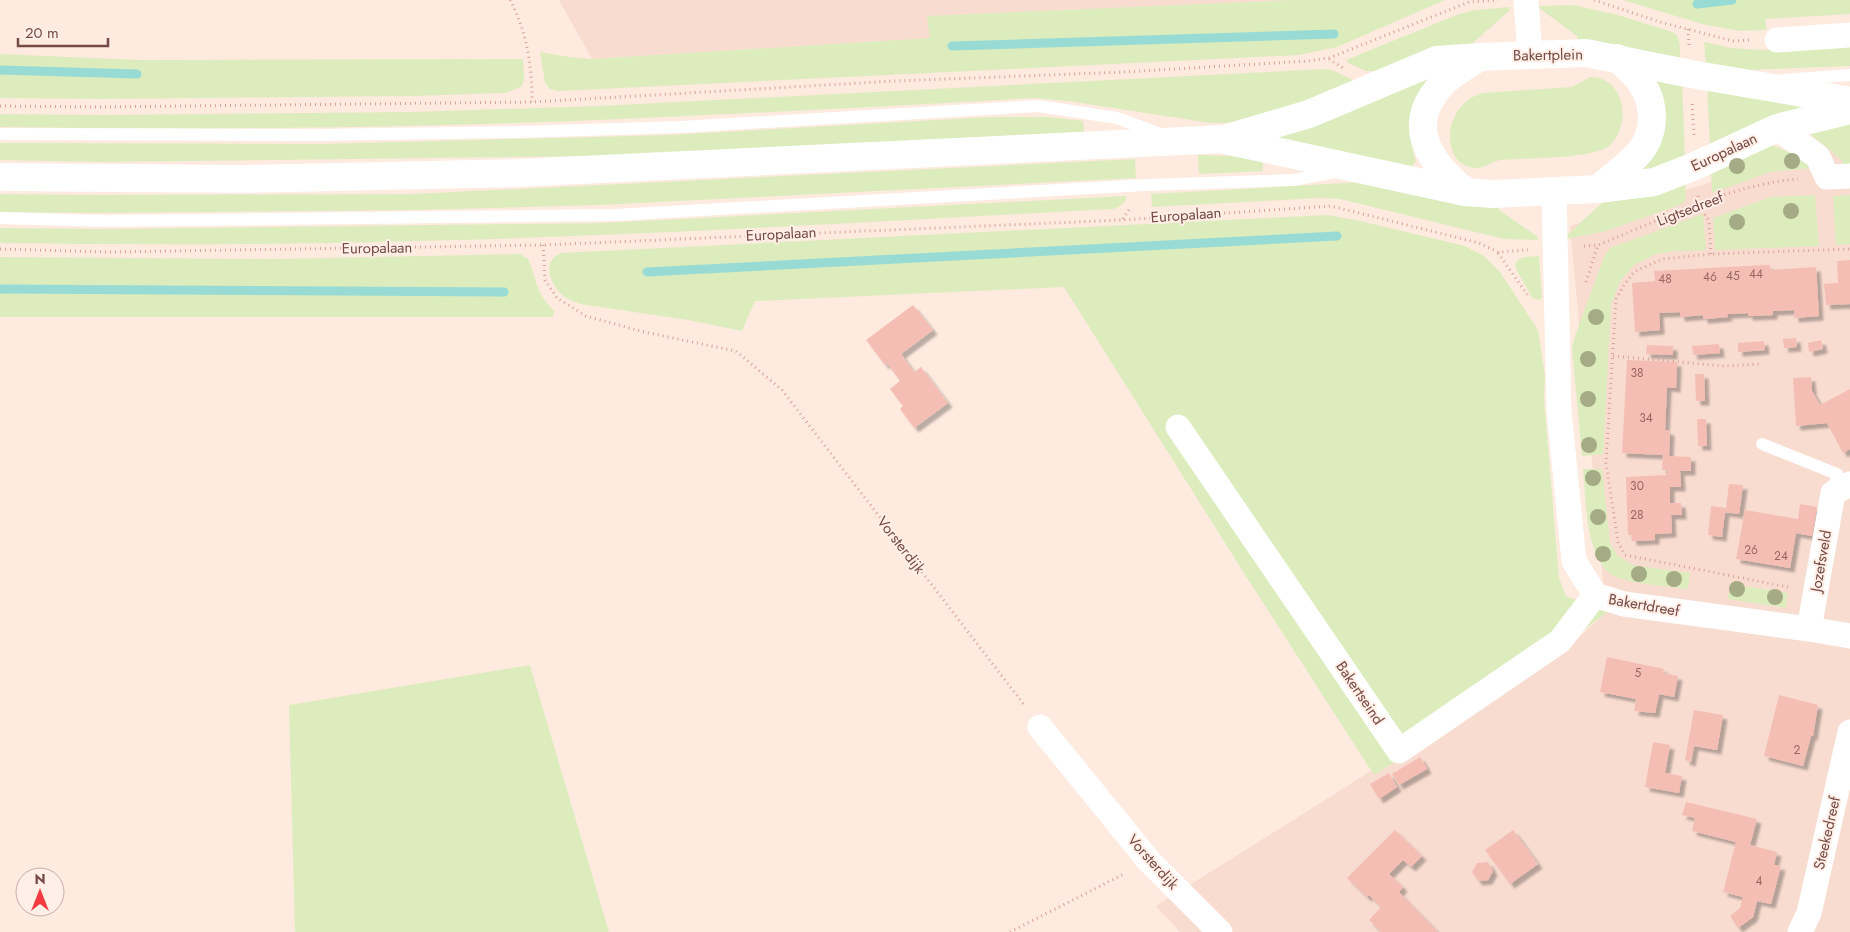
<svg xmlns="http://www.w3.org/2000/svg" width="1850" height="932" viewBox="0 0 1850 932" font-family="Jost,sans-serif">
<defs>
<filter id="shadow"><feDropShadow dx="4.5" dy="4.5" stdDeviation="1" flood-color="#0004"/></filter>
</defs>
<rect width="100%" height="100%" fill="#feeadf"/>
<!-- residential -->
<g fill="#f8dcd0">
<polygon points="559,0 1293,0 928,16 931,38 592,59"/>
<polygon points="1844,141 1850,141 1850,932 1180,932 1156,906 1567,648 1606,613 1570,226"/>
</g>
<!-- green -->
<g fill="#dcecbd">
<polygon points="1293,0 1445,0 1337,47 1299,55 559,91 550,89 545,83 540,52 569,57 592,59 930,38 927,16"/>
<polygon points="1623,0 1850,0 1850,14 1765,19 1767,30 1739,31 1702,24"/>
<path d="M1573 5 1618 15 1675 33C1681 39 1680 51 1680 60L1578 42 1577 36 1539 8V6Z"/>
<polygon points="1509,7 1510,10 1474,42 1474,47 1409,58 1375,71 1366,71 1348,63 1346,60 1459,14 1475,10"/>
<polygon points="1704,42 1732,48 1761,50 1850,45 1850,66 1747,70 1706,65"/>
<polygon points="0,54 138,60 523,59 524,79 522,86 506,93 412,96 102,99 0,98"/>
<path d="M1326 69 1332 70 1353 80V83L1274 115 1226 123H1211L1068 101 1034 98C888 106 743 114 598 120 399 128 199 130 0 127V114L102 115 413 112 599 106Z"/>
<path d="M1427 73 1432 82C1411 114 1404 123 1416 161L1409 171 1274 144V133Z"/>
<polygon points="1662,74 1682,79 1685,161 1644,174 1638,164 1655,84"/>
<path d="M1590 77C1625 77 1632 124 1610 145 1596 159 1524 158 1502 160 1493 160 1486 168 1477 168 1470 168 1461 165 1457 159 1443 139 1451 113 1469 99 1473 96 1479 95 1483 93L1572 87Z"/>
<polygon points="1707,84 1799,102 1800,114 1710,148"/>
<polygon points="990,117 1050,117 1083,121 1084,132 598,156 102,162 0,160 0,143 322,144 668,135"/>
<polygon points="1850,124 1850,166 1843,166 1842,160 1810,134 1809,129"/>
<polygon points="1769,139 1772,145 1811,162 1811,168 1770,172 1712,193 1711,169"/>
<polygon points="1198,155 1231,156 1263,160 1263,171 1199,174"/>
<polygon points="1135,159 1136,178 599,205 413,210 101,213 0,212 0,194 101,195 413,194"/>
<polygon points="1685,181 1686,200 1682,204 1606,231 1567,239 1567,235 1601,204 1601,199"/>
<polygon points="1363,182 1498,204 1499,210 1538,237 1537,240 1504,239 1340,199 1320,198 1152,207 1151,194"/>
<polygon points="1815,195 1819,246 1715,250 1713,218 1771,197"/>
<polygon points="1850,195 1850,244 1836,245 1833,196"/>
<path d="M1126 196V200L1119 207 1113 209C881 221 647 236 414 241 276 245 138 245 0 243V228L101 229 602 223Z"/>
<polygon points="1703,214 1706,250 1675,251 1656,254 1634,265 1620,281 1611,305 1603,454 1582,456 1572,348 1575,336 1604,257 1610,248"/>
<path d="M1328 215 1360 221 1465 246 1484 256 1500 272 1538 330 1545 376 1544 398 1559 578 1566 596 1608 612 1445 731 1374 775 1242 570 1064 287 755 301 742 331 688 320 580 304C575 302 569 300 565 297 551 287 540 262 561 253Z"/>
<path d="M520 254 528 259C538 282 535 291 554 311L553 317H0V257L273 259Z"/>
<path d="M1539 256 1542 297 1540 300 1533 299 1516 269C1513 255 1529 257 1539 256Z"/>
<path d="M1583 469H1602L1610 543 1617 555 1632 565 1690 573 1688 589C1671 587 1625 583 1612 575 1585 557 1586 499 1583 469Z"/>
<polygon points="1730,584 1788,593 1786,608 1728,599"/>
<polygon points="530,665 609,932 295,932 289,705"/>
</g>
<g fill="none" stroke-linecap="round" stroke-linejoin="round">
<!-- stream -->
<g stroke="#98dbd4" stroke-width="9">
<polyline points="1697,4 1732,0"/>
<polyline points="952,46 1334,34"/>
<polyline points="0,70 137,74"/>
<polyline points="647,272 1337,236"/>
<polyline points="0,289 504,292"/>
</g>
</g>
<!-- building -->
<g fill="#f5beb5" filter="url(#shadow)">
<polygon points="1850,260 1850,304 1826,305 1824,284 1838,283 1837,261"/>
<polygon points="1765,265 1770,265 1770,270 1816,267 1819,316 1794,318 1794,310 1773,311 1773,315 1750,316 1748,316 1748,313 1727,314 1728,317 1705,319 1703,319 1703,315 1680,317 1680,312 1659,313 1660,330 1635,332 1632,283 1655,281 1654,271"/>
<polygon points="913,305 933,330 901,354 914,372 921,367 948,403 914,428 900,409 903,406 890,389 900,381 887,363 885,365 866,340"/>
<polygon points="1796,338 1797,347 1784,348 1783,339"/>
<polygon points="1821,340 1823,349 1809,352 1808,343"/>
<polygon points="1764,341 1765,350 1738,352 1738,343"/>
<polygon points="1719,344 1720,353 1693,355 1692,346"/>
<polygon points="1647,345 1673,346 1673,355 1646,354"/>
<polygon points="1627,360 1677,362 1676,388 1667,387 1665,430 1670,431 1669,456 1691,457 1691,471 1680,471 1681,487 1670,487 1670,503 1681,503 1682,515 1671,515 1672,533 1655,534 1655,540 1632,541 1632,535 1628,535 1626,477 1667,475 1667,470 1662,470 1663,455 1622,453"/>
<polygon points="1695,374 1704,374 1705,401 1696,401"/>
<polygon points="1811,377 1812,391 1820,405 1850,389 1850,449 1843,453 1827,423 1796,426 1793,378"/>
<polygon points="1697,419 1706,419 1707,446 1698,446"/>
<polygon points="1729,484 1743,485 1739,514 1725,512 1722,537 1708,535 1711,506 1726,508"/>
<polygon points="1800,504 1817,507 1812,536 1796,533 1790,568 1736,559 1745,510 1798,519"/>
<polygon points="1607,657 1664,669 1663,673 1678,676 1674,697 1659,694 1655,713 1634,711 1636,699 1600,692"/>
<polygon points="1779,695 1818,705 1813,736 1811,736 1803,766 1764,756"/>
<polygon points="1694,710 1723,715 1717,750 1694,746 1691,762 1685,760"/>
<polygon points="1653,742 1670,745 1665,773 1682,776 1679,793 1645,787"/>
<polygon points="1420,757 1427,769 1399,785 1392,774"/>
<polygon points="1389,773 1397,787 1379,799 1370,784"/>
<polygon points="1686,802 1757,819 1750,845 1777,852 1774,865 1781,866 1771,904 1757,901 1753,917 1738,928 1730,916 1740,908 1743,897 1723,892 1736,842 1692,831 1695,818 1682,815"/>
<polygon points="1395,830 1422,856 1411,867 1403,860 1389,874 1403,887 1399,892 1437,931 1436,932 1381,932 1369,920 1381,907 1369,895 1367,897 1347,878"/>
<polygon points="1513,830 1538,864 1510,884 1485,850"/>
<polygon points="1488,862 1493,871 1488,880 1478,881 1472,872 1477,863"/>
</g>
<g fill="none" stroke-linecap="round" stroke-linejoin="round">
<!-- path -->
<g stroke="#daa198" stroke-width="3" stroke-dasharray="1 4" stroke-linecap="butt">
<path d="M510 0C527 32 532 66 532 102"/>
<polyline points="1594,0 1660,22 1733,41 1750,40"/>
<polyline points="1688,29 1689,45"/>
<polyline points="1329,59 1343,68"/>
<polyline points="1692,104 1694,135"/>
<polyline points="0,106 99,107 532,102 895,81 1125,72 1307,61 1329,58 1469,2 1498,0"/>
<polyline points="1698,196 1699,205 1709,221 1711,254"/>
<polyline points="1123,219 1130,208"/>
<polyline points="543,245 545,280 557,298 586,316 644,332 736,351 782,390 1025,706"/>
<path d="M1584 246 1598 245C1660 220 1732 184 1798 179"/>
<polyline points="0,249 108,252 543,245 1122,220 1331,206 1479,243 1498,252 1528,250"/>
<polyline points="1498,253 1529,297"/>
<polyline points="1586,282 1598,245"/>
<polyline points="1613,356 1724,366 1760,364"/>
<polyline points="1788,587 1625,555 1618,542 1606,463 1616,299 1624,285 1634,272 1662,259 1711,254 1850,249"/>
<polyline points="1010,932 1124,874"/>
</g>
<!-- lane -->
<g stroke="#fff" stroke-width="12">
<polyline points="1783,80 1850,75"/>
<polyline points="0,134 318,135 517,132 680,127 1039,106 1117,118 1163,135"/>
<polyline points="0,218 104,221 614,215 1146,185 1293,180 1336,172"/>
<polyline points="1762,444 1837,474 1833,493"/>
</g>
<!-- street -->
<g stroke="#fff" stroke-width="25">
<polyline points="1526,0 1530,55"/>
<polyline points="1777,40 1850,35"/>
<polyline points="1777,128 1818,157 1827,177 1850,176"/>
<polyline points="1554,191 1559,411 1574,561 1595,595 1624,604 1809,629 1850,636"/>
<polyline points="1178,427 1399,751 1560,641 1595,595"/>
<polyline points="1809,629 1833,493 1850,484"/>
<polyline points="1040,727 1149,861 1220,932"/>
<polyline points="1800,932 1809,913 1850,732"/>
</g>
<!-- secondary -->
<g stroke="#fff" stroke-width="28">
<polyline points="1225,140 1465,192 1493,194 1598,189 1654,182 1695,166 1777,128 1850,110"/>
<polyline points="0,177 242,179 519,173 1224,139 1309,114 1437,60 1479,57 1586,53 1691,74 1850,101"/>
<path d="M1598 189C1611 178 1626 167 1638 154 1656 134 1656 104 1641 83 1635 73 1625 66 1617 58"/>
<path d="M1465 191C1426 160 1403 122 1446 80 1455 72 1468 65 1478 58"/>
</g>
</g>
<!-- trees -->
<g fill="#a5ab84">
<circle cx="1792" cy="161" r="8"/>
<circle cx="1737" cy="166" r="8"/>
<circle cx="1791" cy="211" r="8"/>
<circle cx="1737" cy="222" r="8"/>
<circle cx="1596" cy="317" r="8"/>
<circle cx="1588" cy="359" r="8"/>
<circle cx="1588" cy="399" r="8"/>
<circle cx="1589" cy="445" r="8"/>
<circle cx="1593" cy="478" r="8"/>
<circle cx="1598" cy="517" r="8"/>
<circle cx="1603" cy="554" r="8"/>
<circle cx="1639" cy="574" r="8"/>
<circle cx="1674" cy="579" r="8"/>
<circle cx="1737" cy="589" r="8"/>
<circle cx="1775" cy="597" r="8"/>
</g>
<g text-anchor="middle" stroke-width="4" stroke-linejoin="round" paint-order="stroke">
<!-- number labels -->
<g font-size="12" fill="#966761">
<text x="1756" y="278">44</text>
<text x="1733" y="280">45</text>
<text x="1710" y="281">46</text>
<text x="1665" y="283">48</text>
<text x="1637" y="377">38</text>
<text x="1646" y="422">34</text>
<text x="1637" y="490">30</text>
<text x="1637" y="519">28</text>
<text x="1751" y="554">26</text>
<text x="1781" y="560">24</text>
<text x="1638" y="677">5</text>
<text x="1797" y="754">2</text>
<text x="1759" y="885">4</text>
</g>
<!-- street labels -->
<g font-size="15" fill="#764a45" stroke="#ffefe7">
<text transform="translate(1548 55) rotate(-1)" y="5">Bakertplein</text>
<text transform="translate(1724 152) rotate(-25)" y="5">Europalaan</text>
<text transform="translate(1690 209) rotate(-21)" y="5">Ligtsedreef</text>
<text transform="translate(1186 215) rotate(-4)" y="5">Europalaan</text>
<text transform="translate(781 234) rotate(-3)" y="5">Europalaan</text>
<text transform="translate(377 248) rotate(-1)" y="5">Europalaan</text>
<text transform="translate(901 545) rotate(52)" y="5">Vorsterdijk</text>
<text transform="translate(1821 561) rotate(-80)" y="5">Jozefsveld</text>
<text transform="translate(1644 605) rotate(10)" y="5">Bakertdreef</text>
<text transform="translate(1360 693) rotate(56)" y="5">Bakertseind</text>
<text transform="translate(1827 833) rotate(-77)" y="5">Steekedreef</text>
<text transform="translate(1153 862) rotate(48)" y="5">Vorsterdijk</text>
</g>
</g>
<!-- north arrow -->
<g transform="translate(40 892)"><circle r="24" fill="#ffefe7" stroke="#c8ada6"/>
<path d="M0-4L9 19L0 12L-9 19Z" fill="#f23b41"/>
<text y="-8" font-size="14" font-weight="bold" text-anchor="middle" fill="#764a45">N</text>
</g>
<!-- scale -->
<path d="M18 38v8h90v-8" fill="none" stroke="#764a45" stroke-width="2.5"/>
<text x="25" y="38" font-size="15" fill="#764a45" stroke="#ffefe7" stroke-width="4" paint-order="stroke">20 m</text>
</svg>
